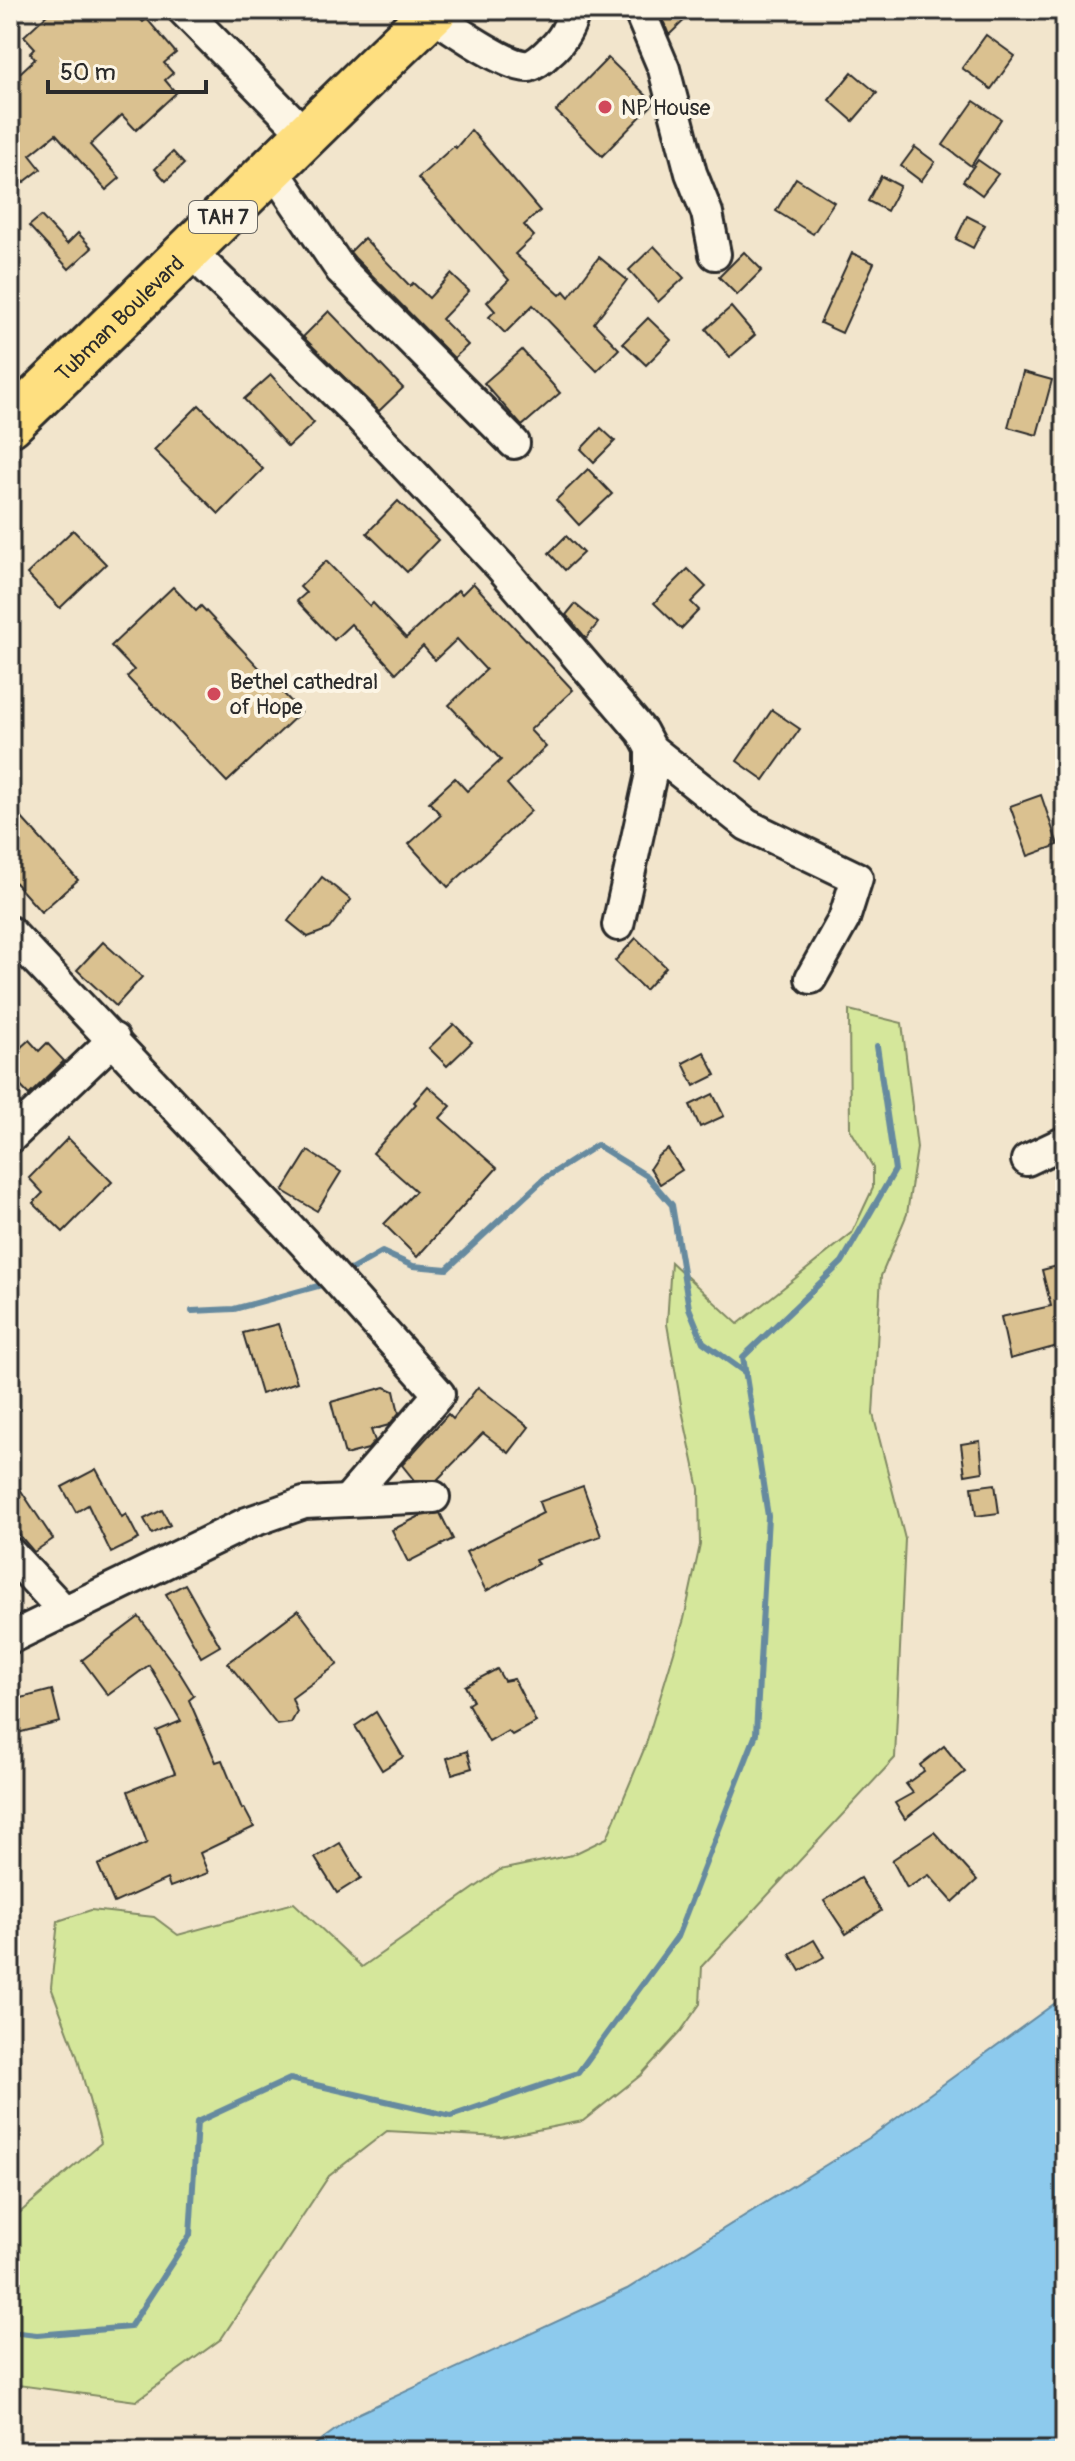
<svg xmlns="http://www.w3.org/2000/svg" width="1075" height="2461" viewBox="0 0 1075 2461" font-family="Pangolin,sans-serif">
<rect width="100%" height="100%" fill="#f2e5cc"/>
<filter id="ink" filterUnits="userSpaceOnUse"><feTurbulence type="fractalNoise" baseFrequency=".0125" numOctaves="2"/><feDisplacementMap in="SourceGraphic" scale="16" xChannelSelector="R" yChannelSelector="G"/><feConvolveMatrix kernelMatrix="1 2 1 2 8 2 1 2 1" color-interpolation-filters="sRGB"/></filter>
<g filter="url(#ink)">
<!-- green -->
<polygon fill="#d5e79b" stroke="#808963" stroke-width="2" points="849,1010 902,1023 917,1148 907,1214 881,1276 873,1414 905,1539 895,1758 702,1966 700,2004 681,2031 641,2075 583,2121 501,2137 387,2131 329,2176 221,2339 136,2401 10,2384 10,2221 101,2143 77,2056 51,1987 58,1921 91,1910 154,1917 178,1935 294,1903 362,1967 500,1870 572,1855 607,1838 645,1747 684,1619 700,1545 699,1489 682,1410 667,1324 671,1262 738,1324 852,1233 873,1188 873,1167 850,1129"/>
<!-- water -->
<polygon fill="#8dcaed" stroke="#668a9f" stroke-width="2" points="1065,1996 1065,2451 306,2451 357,2414 627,2289 869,2138"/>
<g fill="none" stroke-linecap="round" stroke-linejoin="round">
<!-- stream -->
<g stroke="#668a9f" stroke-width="6">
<polyline points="345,1273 382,1252 413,1266 447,1269 545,1178 597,1145 647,1176 672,1205 689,1308 703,1342 746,1373"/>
<polyline points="192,1311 234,1309 329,1283"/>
<polyline points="10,2332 37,2335 130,2327 190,2235 197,2122 290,2079 451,2116 578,2073 677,1937 756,1734 768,1516 743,1357 842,1262 895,1170 877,1046"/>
</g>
</g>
<!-- building -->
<g fill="#dac190" stroke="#2b2b2b" stroke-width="2">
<polygon points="52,10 131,10 143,22 147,19 176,53 164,63 173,73 165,80 176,93 136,130 122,115 90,145 120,178 106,190 56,134 30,155 41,169 10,193 10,82 35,59 30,53 35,48 24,36"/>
<polygon points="659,10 695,10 669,35"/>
<polygon points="986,35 1015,56 991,89 962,68"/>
<polygon points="608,58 654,103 602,156 556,111"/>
<polygon points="852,72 877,93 853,121 829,100"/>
<polygon points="974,101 1001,119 971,166 943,145"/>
<polygon points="471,130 540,211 524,225 534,236 515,254 560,295 564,291 569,297 599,257 627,280 594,323 619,349 597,371 533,305 505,333 489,317 495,311 487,302 509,280 418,178 454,146 456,148"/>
<polygon points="915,147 935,162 921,181 901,166"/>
<polygon points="173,152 184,164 166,181 155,169"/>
<polygon points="978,160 998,174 982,195 963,181"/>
<polygon points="881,176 900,186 887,211 868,201"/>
<polygon points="796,178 834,202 813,234 776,211"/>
<polygon points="41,216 67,244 78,233 92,248 69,269 29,226"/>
<polygon points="967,216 985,225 973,248 956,239"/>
<polygon points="364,238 410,286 413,283 429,298 451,274 469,291 442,319 468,345 454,358 355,258 350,252"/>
<polygon points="654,246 684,278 658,302 629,270"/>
<polygon points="744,252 762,270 737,295 719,277"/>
<polygon points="852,253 874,263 842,333 820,323"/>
<polygon points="731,307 755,335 730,357 706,329"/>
<polygon points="329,311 403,388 379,411 303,337"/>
<polygon points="648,318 671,340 646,365 623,343"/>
<polygon points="522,350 560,393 522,426 484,383"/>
<polygon points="1023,372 1052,380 1037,435 1008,427"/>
<polygon points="271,375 314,423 288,447 244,399"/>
<polygon points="199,405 263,469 219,514 154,450"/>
<polygon points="601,428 615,441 594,462 581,449"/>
<polygon points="588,469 612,494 579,525 556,500"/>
<polygon points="398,501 438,540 407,572 367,533"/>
<polygon points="73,530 106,564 60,608 27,574"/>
<polygon points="566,536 583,553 565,570 549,553"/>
<polygon points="326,561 370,606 373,603 406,638 458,590 462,594 473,583 573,690 530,730 546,747 507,784 531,811 448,887 409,844 441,815 429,802 455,778 467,791 501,760 449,705 486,670 457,639 435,660 423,646 396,673 351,624 334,640 297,601 306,593 300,587"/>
<polygon points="688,569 706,587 691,602 699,610 681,629 654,603"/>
<polygon points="173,587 196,611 201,606 301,712 227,782 127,677 134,670 111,646"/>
<polygon points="575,604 598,623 586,638 566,615"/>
<polygon points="772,710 800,729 764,780 737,761"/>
<polygon points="1041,795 1058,845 1028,856 1010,806"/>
<polygon points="10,805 78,880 41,912 10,877"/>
<polygon points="322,877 351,900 329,929 308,937 288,921"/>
<polygon points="636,938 666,967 645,990 615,961"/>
<polygon points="103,942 142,977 116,1006 77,970"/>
<polygon points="454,1024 472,1042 447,1066 429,1048"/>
<polygon points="29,1040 39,1051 47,1043 64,1061 29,1095 10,1075 10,1057"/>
<polygon points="704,1052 716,1075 694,1086 683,1063"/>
<polygon points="428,1086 451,1106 440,1118 497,1168 417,1257 384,1224 416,1191 373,1153 416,1104 414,1102"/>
<polygon points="713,1094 724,1116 700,1127 690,1105"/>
<polygon points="68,1138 112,1182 63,1232 33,1203 43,1193 29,1178"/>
<polygon points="668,1149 682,1170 660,1184 650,1168 658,1156"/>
<polygon points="308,1151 341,1172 317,1211 283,1191"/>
<polygon points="1065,1264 1065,1344 1010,1359 1001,1317 1051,1306 1042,1270"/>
<polygon points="278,1324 297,1382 261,1394 243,1333"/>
<polygon points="385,1387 394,1391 399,1413 389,1425 371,1430 375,1441 368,1449 345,1455 331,1402"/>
<polygon points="478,1387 529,1427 509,1453 483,1433 437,1480 414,1480 402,1465 448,1414 453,1419"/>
<polygon points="980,1441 983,1472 965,1475 961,1444"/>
<polygon points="96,1469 122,1517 126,1514 139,1539 111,1553 88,1505 76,1512 62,1487"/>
<polygon points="10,1474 53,1539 34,1552 10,1524"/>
<polygon points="995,1484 999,1513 976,1516 972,1487"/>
<polygon points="583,1486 601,1536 535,1560 538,1564 486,1591 466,1552 543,1513 539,1502"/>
<polygon points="162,1510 170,1525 152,1534 144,1519"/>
<polygon points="440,1513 453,1539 408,1562 392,1530 420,1516"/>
<polygon points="185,1584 220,1646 201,1657 166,1594"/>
<polygon points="298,1610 338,1664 292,1698 297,1712 291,1723 277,1725 228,1663"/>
<polygon points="139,1617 178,1670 194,1696 189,1700 216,1762 222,1760 242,1809 244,1808 254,1827 200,1853 208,1873 170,1887 167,1879 114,1903 98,1865 147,1843 128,1791 175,1773 157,1731 181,1721 149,1665 108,1695 82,1660"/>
<polygon points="497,1669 504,1681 514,1679 536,1722 512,1735 508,1731 489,1742 468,1704 473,1701 465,1686"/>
<polygon points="52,1690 60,1722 10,1735 10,1701"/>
<polygon points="376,1712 403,1757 382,1770 355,1726"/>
<polygon points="944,1746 965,1772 905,1819 895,1803 913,1793 906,1784 924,1771 920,1765"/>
<polygon points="467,1751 472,1768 452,1774 447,1758"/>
<polygon points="934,1832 977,1880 953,1902 929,1875 907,1888 892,1860"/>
<polygon points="340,1843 361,1878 337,1893 315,1858"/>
<polygon points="860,1878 881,1911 846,1934 824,1901"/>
<polygon points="814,1940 824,1957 800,1971 790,1954"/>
</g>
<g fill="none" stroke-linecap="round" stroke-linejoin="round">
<!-- minor casing -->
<g stroke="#2b2b2b" stroke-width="36">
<g id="minor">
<polyline points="183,10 305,134"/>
<polyline points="639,10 664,69 691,173 707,213 715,254"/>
<path d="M431 14C449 26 510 69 529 66 536 64 544 57 549 52 562 42 571 25 574 10"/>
<polyline points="272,168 341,270 514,443"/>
<polyline points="190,251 354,411 501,567 642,732 651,749 651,774 618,925"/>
<polyline points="651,749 747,825 857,878 844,919 811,978"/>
<polyline points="10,932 305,1244 439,1394 347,1501"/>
<polyline points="10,1138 114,1039"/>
<polyline points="1027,1160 1065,1142"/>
<polyline points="10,1553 64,1611"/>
<polyline points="10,1638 247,1523 304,1503 434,1497"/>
</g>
</g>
<!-- highway casing -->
<g stroke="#2b2b2b" stroke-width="50">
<g id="highway">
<path id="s1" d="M10 424C153 287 292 147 435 10"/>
</g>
</g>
<!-- minor -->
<use href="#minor" stroke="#fcf5e5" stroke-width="30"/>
<!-- highway -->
<use href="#highway" stroke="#fedf80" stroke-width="44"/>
</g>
</g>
<!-- markers -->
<g fill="#d1495b" stroke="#fcf5e5" stroke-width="3">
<circle cx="605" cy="107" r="8"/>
<circle cx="214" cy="694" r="8"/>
</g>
<g text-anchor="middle" stroke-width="8" stroke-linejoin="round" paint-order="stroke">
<!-- shield labels -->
<rect fill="#fcf5e5" stroke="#6a6863" stroke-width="2" x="189" y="201" width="68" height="32" rx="6"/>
<g font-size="20" font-weight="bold" fill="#2b2b2b">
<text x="223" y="224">TAH 7</text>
</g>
<!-- poi labels -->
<g font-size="22" fill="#2b2b2b" stroke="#fcf5e5" text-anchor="start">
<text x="621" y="115">NP House</text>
<text x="230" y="689">Bethel cathedral<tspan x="230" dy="25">of Hope</tspan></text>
</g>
<!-- street labels -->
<g font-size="22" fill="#2b2b2b" stroke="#fcf5e5">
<text dy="8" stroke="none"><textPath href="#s1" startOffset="152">Tubman Boulevard</textPath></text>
</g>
</g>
<!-- margin -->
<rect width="1075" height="2461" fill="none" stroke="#fcf5e5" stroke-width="40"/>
<rect x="20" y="20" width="1035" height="2421" fill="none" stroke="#2b2b2b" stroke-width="3" filter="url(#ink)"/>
<!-- scale -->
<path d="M48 80v12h158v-12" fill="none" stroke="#2b2b2b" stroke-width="4"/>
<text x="60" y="80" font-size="24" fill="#2b2b2b" stroke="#fcf5e5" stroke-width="6" paint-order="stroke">50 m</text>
</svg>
